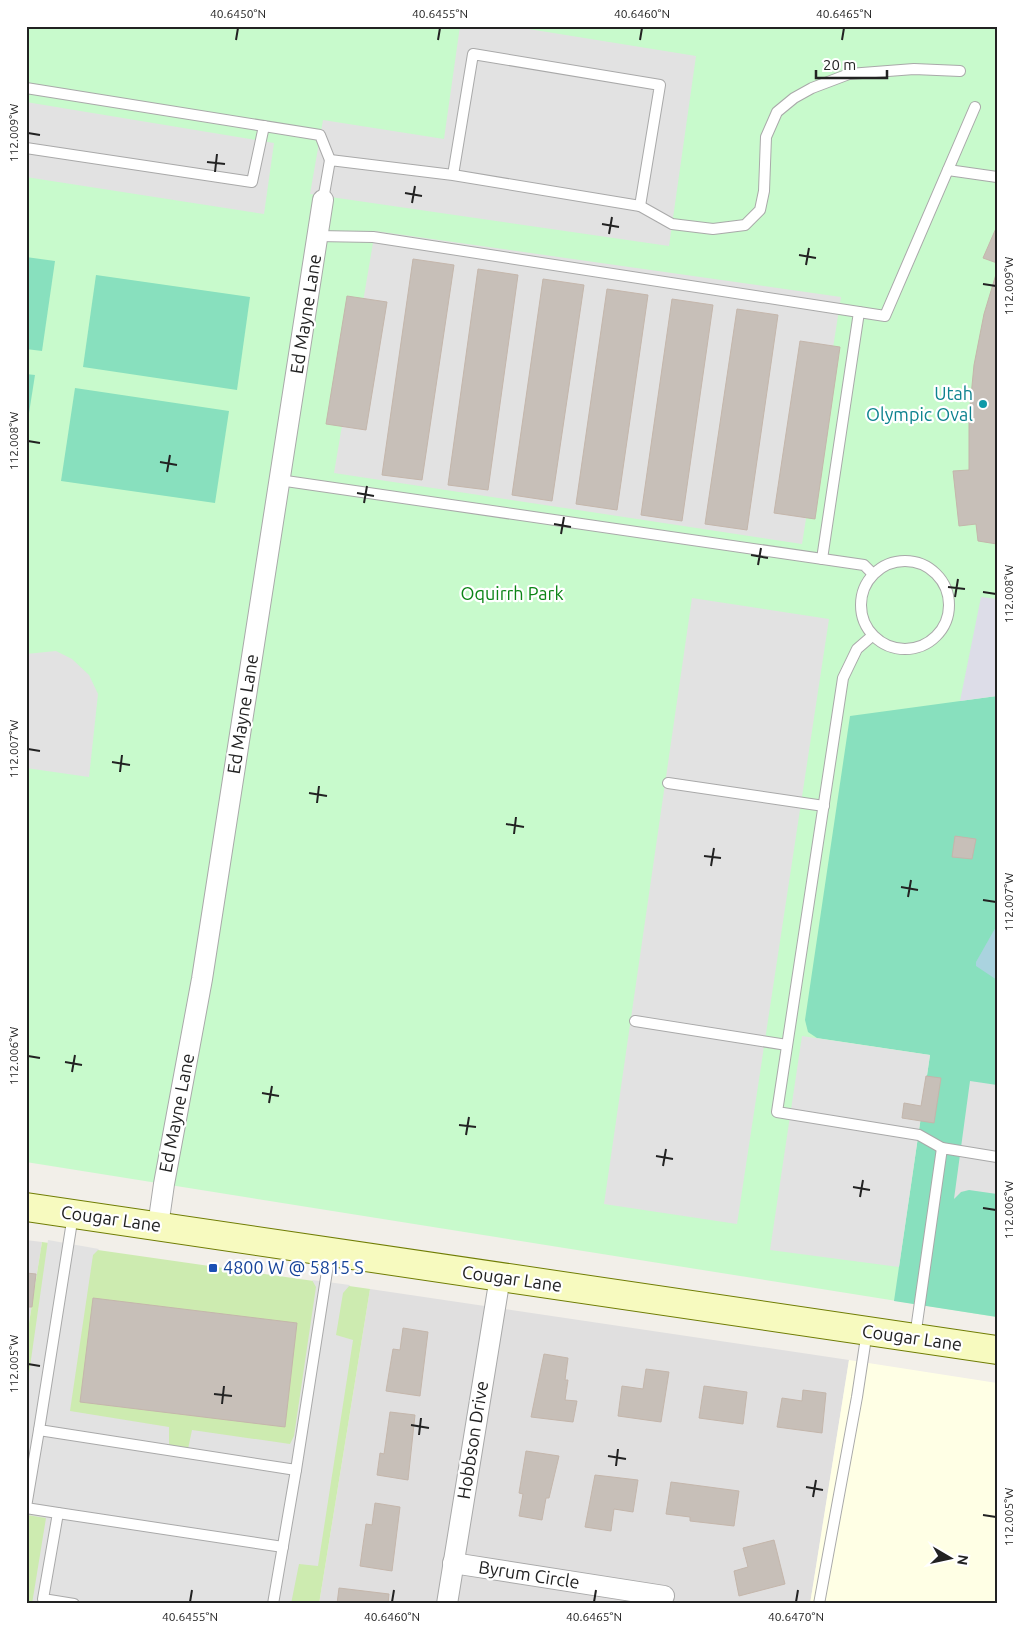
<svg xmlns="http://www.w3.org/2000/svg" width="1023" height="1630" viewBox="0 0 1023 1630" font-family="Ubuntu,sans-serif">
<rect width="100%" height="100%" fill="#f2efe9"/>
<!-- residential -->
<g fill="#e0dfdf">
<polygon points="26,1240 42,1242 26,1342"/>
<polygon points="370,1289 849,1360 810,1604 319,1604"/>
</g>
<!-- education -->
<polygon fill="#ffffe5" points="849,1360 997,1383 997,1604 810,1604"/>
<!-- grass -->
<polygon fill="#cdebb0" points="42,1242 370,1289 319,1604 26,1604 26,1342"/>
<!-- park -->
<polygon fill="#c8facc" points="26,26 997,26 997,1317 26,1162"/>
<!-- pitch -->
<g fill="#88e0be">
<polygon points="26,257 55,261 42,351 26,349"/>
<polygon points="96,275 250,297 237,390 83,367"/>
<polygon points="26,374 35,375 26,432"/>
<polygon points="75,388 229,411 215,503 61,481"/>
<polygon points="997,696 997,1317 894,1301 930,1055 817,1038 808,1032 805,1020 850,716"/>
</g>
<!-- parking -->
<g fill="#e2e2e2">
<polygon points="460,26 510,26 696,56 669,246 310,194 323,120 444,139"/>
<polygon points="26,102 274,143 264,214 26,177"/>
<polygon points="375,231 841,297 802,544 334,473"/>
<polygon points="692,598 829,619 737,1224 604,1204"/>
<polygon points="56,651 72,659 89,675 98,694 89,777 26,768 26,654"/>
<polygon points="802,1036 930,1055 899,1267 770,1250"/>
<polygon points="970,1081 997,1085 997,1194 969,1190 961,1192 954,1199"/>
<polygon points="48,1240 99,1249 93,1255 70,1411 169,1427 169,1446 188,1449 192,1430 290,1444 294,1436 316,1287 312,1280 350,1285 343,1293 336,1335 353,1340 318,1566 299,1564 291,1604 32,1604 46,1518 27,1515 30,1498 26,1496 26,1395"/>
</g>
<!-- plaza -->
<polygon fill="#dddde8" points="981,597 997,599 997,696 960,701"/>
<!-- water -->
<polygon fill="#aad3df" points="997,925 997,980 976,966 976,962"/>
<!-- building -->
<g fill="#c7bfb8" stroke="#c4b6ab">
<polygon points="997,226 997,263 983,258"/>
<polygon points="413,259 454,265 422,480 382,475"/>
<polygon points="478,269 518,275 488,490 448,485"/>
<polygon points="997,271 997,544 978,541 976,524 959,526 953,471 969,470 969,417 974,365 984,314"/>
<polygon points="543,279 584,285 552,501 512,495"/>
<polygon points="607,289 648,295 617,510 576,504"/>
<polygon points="347,296 387,302 366,430 326,424"/>
<polygon points="672,299 713,305 682,521 641,515"/>
<polygon points="737,309 778,315 747,530 705,524"/>
<polygon points="800,341 840,347 815,519 774,513"/>
<polygon points="955,836 976,839 972,859 952,857"/>
<polygon points="926,1076 941,1078 934,1123 902,1118 904,1103 921,1106"/>
<polygon points="26,1273 36,1274 32,1307 26,1307"/>
<polygon points="93,1298 297,1323 285,1427 80,1402"/>
<polygon points="403,1328 428,1332 420,1396 386,1391 393,1349 400,1350"/>
<polygon points="544,1354 568,1358 565,1380 568,1380 565,1400 577,1401 573,1422 531,1417"/>
<polygon points="646,1369 669,1372 661,1422 618,1416 622,1386 643,1389"/>
<polygon points="704,1386 747,1392 743,1424 699,1418"/>
<polygon points="803,1390 826,1393 822,1433 777,1427 782,1398 802,1401"/>
<polygon points="390,1412 415,1415 408,1480 377,1475 380,1453 384,1454"/>
<polygon points="526,1451 559,1456 549,1498 546,1498 542,1520 519,1516 523,1494 519,1493"/>
<polygon points="595,1475 638,1480 633,1512 614,1509 611,1531 585,1527"/>
<polygon points="671,1482 739,1491 734,1526 690,1521 690,1517 666,1514"/>
<polygon points="375,1503 400,1507 392,1571 360,1566 366,1524 372,1525"/>
<polygon points="774,1540 785,1584 739,1596 734,1571 748,1567 743,1548"/>
<polygon points="339,1588 389,1594 388,1604 337,1604"/>
</g>
<g fill="none" stroke-linecap="round" stroke-linejoin="round">
<!-- service casing -->
<g stroke="#a9a9a9" stroke-width="12">
<g id="service">
<polyline points="26,88 320,135 330,160"/>
<polyline points="26,148 252,182 264,126"/>
<polyline points="948,170 997,177"/>
<polyline points="323,200 330,160 453,175 640,206 660,85 473,54 453,175"/>
<polyline points="640,206 672,224 713,229 745,225 760,210 764,191 766,137 777,112 794,98 812,88 849,74 914,69 960,71"/>
<polyline points="318,236 373,237 859,312 822,559"/>
<polyline points="859,312 885,316 975,107"/>
<polyline points="279,480 864,565 873,574"/>
<circle cx="905" cy="605" r="44"/>
<polyline points="872,636 857,649 843,678 777,1112 919,1135 942,1148"/>
<polyline points="668,783 824,806"/>
<polyline points="635,1021 787,1045"/>
<polyline points="73,1215 39,1430 296,1470 330,1252"/>
<polyline points="915,1337 942,1148 997,1157"/>
<polyline points="26,1507 39,1430"/>
<polyline points="26,1508 58,1513 43,1599 74,1604"/>
<polyline points="58,1513 283,1547"/>
<polyline points="273,1604 296,1470"/>
<polyline points="819,1604 857,1397 867,1331"/>
</g>
</g>
<!-- minor casing -->
<g stroke="#a9a9a9" stroke-width="22">
<g id="minor">
<polyline points="158,1226 164,1184 202,979 323,200"/>
<polyline points="453,1563 664,1596"/>
<polyline points="447,1604 500,1277"/>
</g>
</g>
<!-- secondary casing -->
<g stroke="#707d05" stroke-width="30">
<polyline id="secondary" points="26,1207 997,1350"/>
</g>
<!-- service -->
<use href="#service" stroke="#fff" stroke-width="10"/>
<!-- minor -->
<use href="#minor" stroke="#fff" stroke-width="20"/>
<!-- secondary -->
<use href="#secondary" stroke="#f7fabf" stroke-width="28"/>
</g>
<!-- ticks -->
<path fill="none" stroke="#222" stroke-width="2" d="M236 40 238 28M438 40 440 28M640 40 642 28M842 40 844 28M28 133 40 135M207 162 225 164M215 172 217 154M405 193 422 196M412 203 415 186M602 224 619 227M609 234 612 217M799 255 816 258M806 265 809 248M983 284 996 286M28 441 40 443M160 462 177 465M167 472 170 455M357 493 374 496M364 503 367 486M554 524 571 527M561 534 564 517M751 555 768 558M758 565 761 548M948 587 965 589M983 592 996 594M955 597 958 579M28 749 40 751M112 762 130 765M120 772 122 755M309 793 327 796M317 803 319 786M506 824 524 827M514 834 516 817M704 856 721 858M711 866 714 848M901 887 918 890M908 897 911 880M983 900 996 902M28 1056 40 1058M65 1062 82 1065M72 1072 75 1055M262 1093 279 1096M269 1103 272 1086M459 1125 476 1127M466 1135 469 1117M656 1156 673 1159M663 1166 666 1149M853 1187 870 1190M860 1197 863 1180M983 1208 996 1210M28 1364 40 1366M214 1394 232 1396M222 1404 224 1386M411 1425 429 1428M419 1435 421 1418M608 1456 626 1459M616 1466 618 1449M806 1487 823 1490M813 1497 816 1480M983 1515 996 1517M190 1602 192 1590M392 1602 394 1590M594 1602 596 1590M796 1602 798 1590"/>
<!-- markers -->
<circle fill="#0f9aa8" stroke="#fff" stroke-width="2" cx="983" cy="404" r="5"/>
<rect fill="#1a4fb4" stroke="#fff" stroke-width="2" x="208" y="1263" width="10" height="10" rx="2.5"/>
<g text-anchor="middle" stroke-width="4.5" stroke-linejoin="round" paint-order="stroke">
<!-- street labels -->
<g font-size="18" fill="#222" stroke="#fff">
<text transform="translate(306 314) rotate(-81)" y="6">Ed Mayne Lane</text>
<text transform="translate(243 714) rotate(-81)" y="6">Ed Mayne Lane</text>
<text transform="translate(177 1113) rotate(-79)" y="6">Ed Mayne Lane</text>
<text transform="translate(111 1219) rotate(8)" y="6">Cougar Lane</text>
<text transform="translate(512 1279) rotate(8)" y="6">Cougar Lane</text>
<text transform="translate(912 1338) rotate(8)" y="6">Cougar Lane</text>
<text transform="translate(473 1440) rotate(-81)" y="6">Hobbson Drive</text>
<text transform="translate(529 1575) rotate(9)" y="6">Byrum Circle</text>
</g>
<!-- culture labels -->
<g font-size="18" fill="#0d838f" stroke="#fff" text-anchor="end">
<text x="973" y="400">Utah<tspan x="973" dy="21">Olympic Oval</tspan></text>
</g>
<!-- park labels -->
<g font-size="18" fill="#0c8416" stroke="#fff">
<text x="512" y="600">Oquirrh Park</text>
</g>
<!-- transit labels -->
<g font-size="18" fill="#164399" stroke="#fff" text-anchor="start">
<text x="223" y="1274">4800 W @ 5815 S</text>
</g>
</g>
<!-- border -->
<rect width="1023" height="1630" fill="none" stroke="#ffffff" stroke-width="55"/>
<!-- north arrow -->
<g transform="translate(950 1558) rotate(99)" stroke="#ffffff" stroke-width="4" paint-order="stroke">
<path d="M0-4L9 19L0 12L-9 19Z" fill="#222222"/>
<text y="-8" font-size="14" font-weight="bold" text-anchor="middle" fill="#222222">N</text>
</g>
<!-- scale -->
<path d="M816 70v8h71v-8" fill="none" stroke="#222222" stroke-width="2.5"/>
<text x="823" y="70" font-size="15" fill="#222222" stroke="#ffffff" stroke-width="4" paint-order="stroke">20 m</text>
<rect x="28" y="28" width="968" height="1574" fill="none" stroke="#222" stroke-width="2"/>
<g font-size="12" text-anchor="middle" fill="#222">
<text x="238" y="18">40.6450°N</text>
<text x="440" y="18">40.6455°N</text>
<text x="642" y="18">40.6460°N</text>
<text x="844" y="18">40.6465°N</text>
<text transform="translate(14 133) rotate(-90)" y="4">112.009°W</text>
<text transform="translate(1009 286) rotate(-90)" y="4">112.009°W</text>
<text transform="translate(14 441) rotate(-90)" y="4">112.008°W</text>
<text transform="translate(1009 594) rotate(-90)" y="4">112.008°W</text>
<text transform="translate(14 749) rotate(-90)" y="4">112.007°W</text>
<text transform="translate(1009 902) rotate(-90)" y="4">112.007°W</text>
<text transform="translate(14 1056) rotate(-90)" y="4">112.006°W</text>
<text transform="translate(1009 1210) rotate(-90)" y="4">112.006°W</text>
<text transform="translate(14 1364) rotate(-90)" y="4">112.005°W</text>
<text transform="translate(1009 1517) rotate(-90)" y="4">112.005°W</text>
<text x="190" y="1621">40.6455°N</text>
<text x="392" y="1621">40.6460°N</text>
<text x="594" y="1621">40.6465°N</text>
<text x="796" y="1621">40.6470°N</text>
</g>
</svg>
